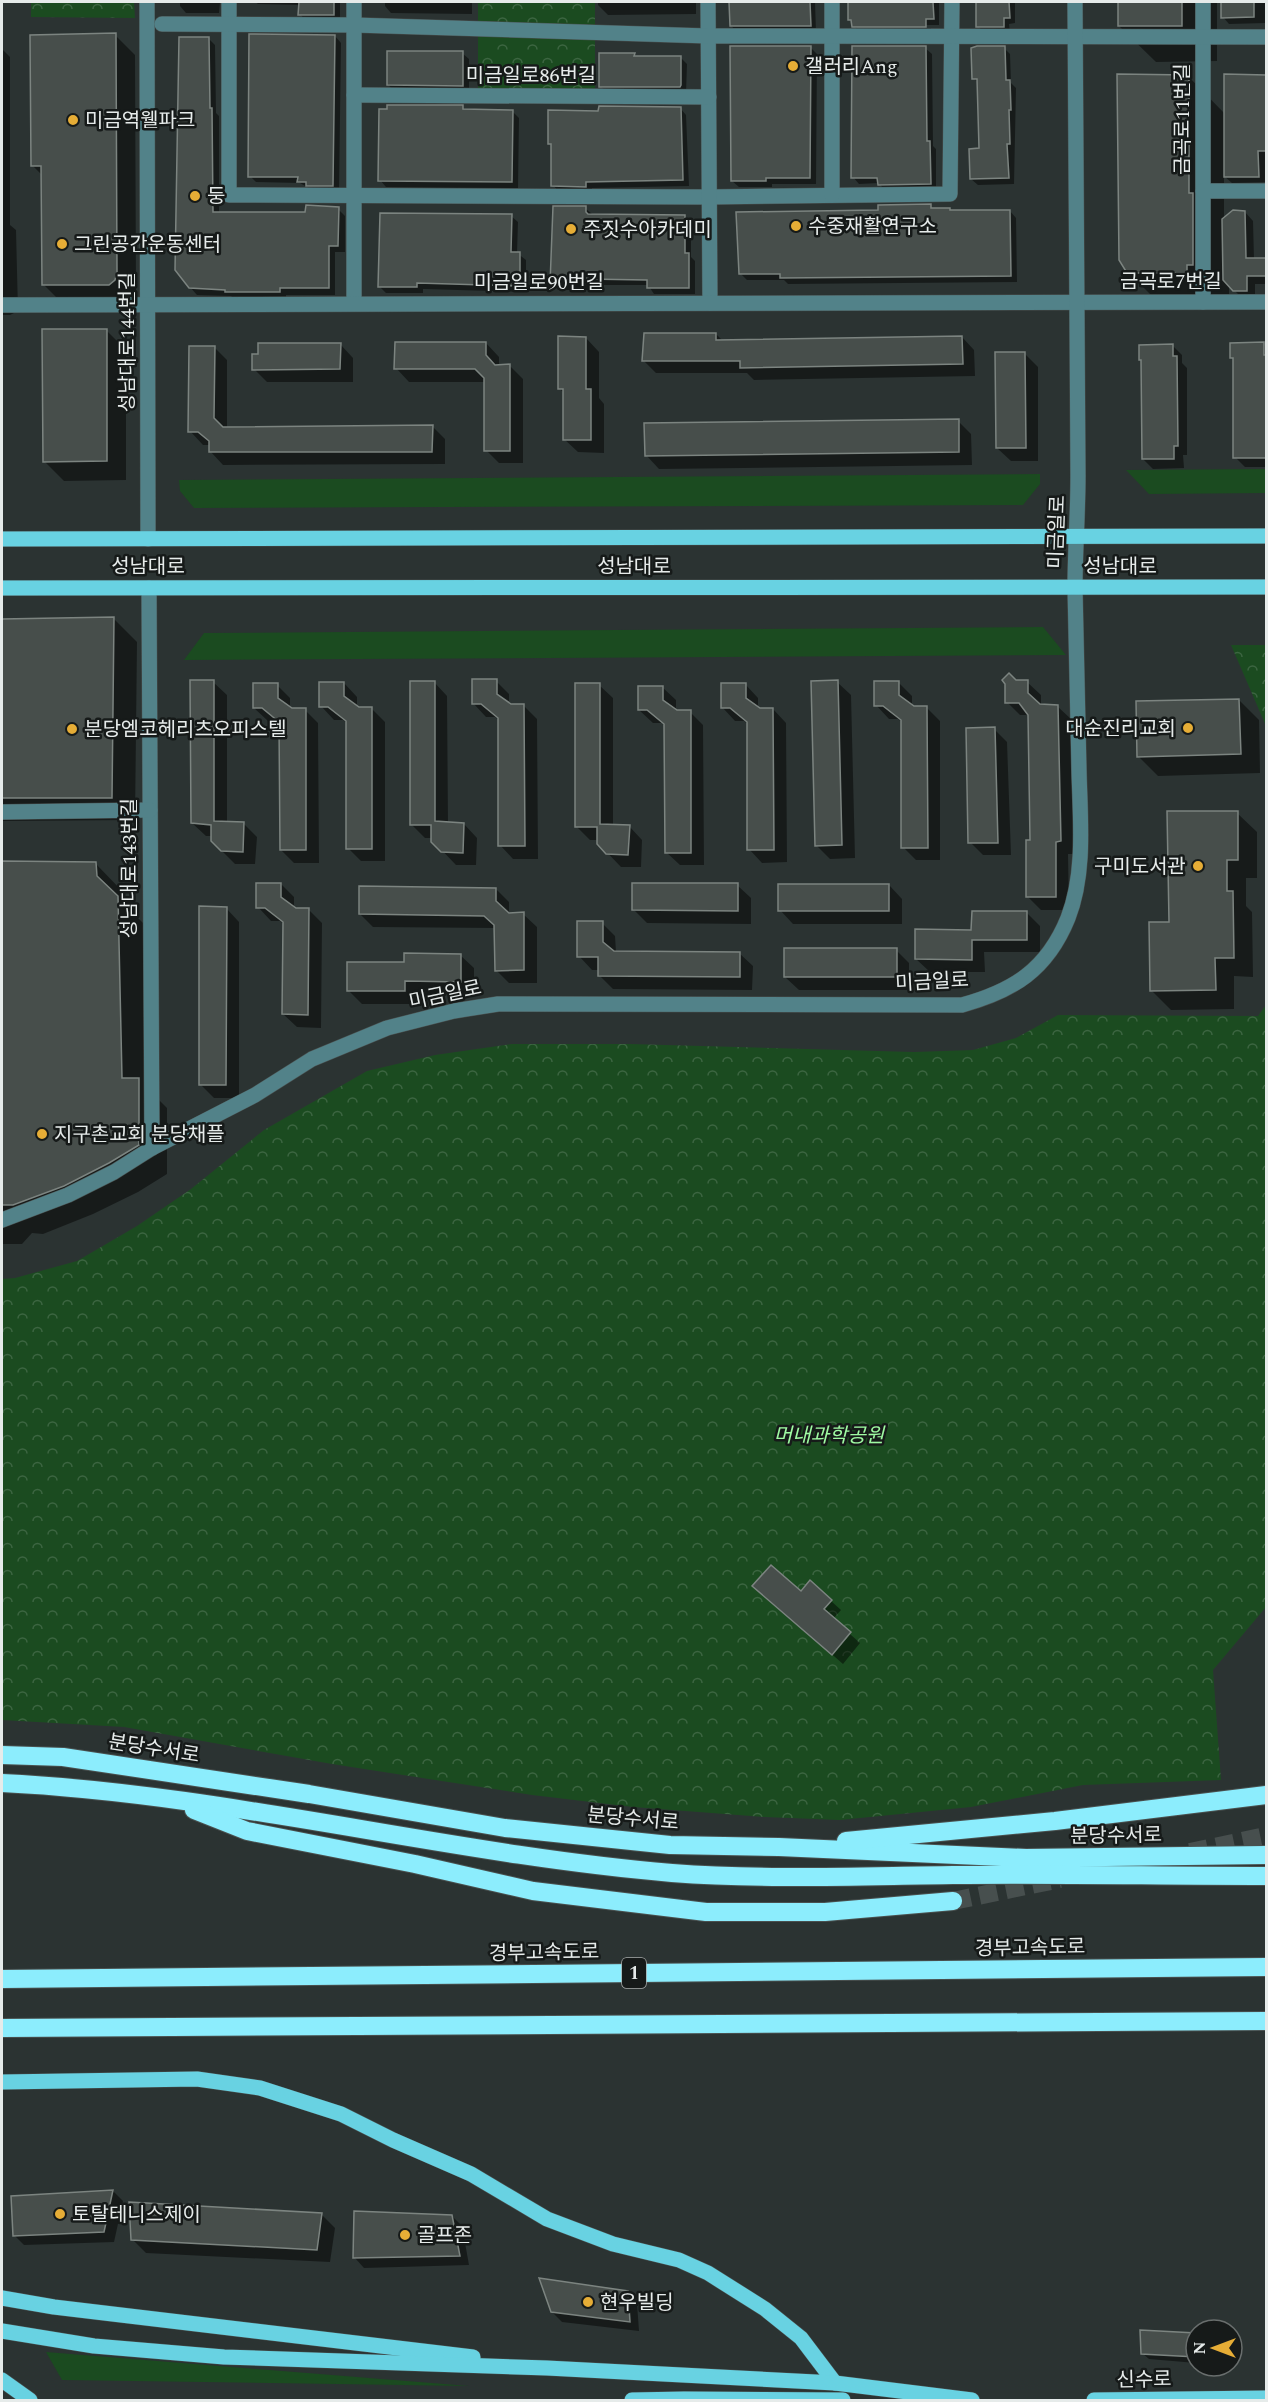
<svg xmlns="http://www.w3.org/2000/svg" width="1268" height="2402" viewBox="0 0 1268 2402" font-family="Spectral,'Noto Sans KR',serif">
<defs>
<pattern id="forest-crowns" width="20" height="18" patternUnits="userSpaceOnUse" patternTransform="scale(1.5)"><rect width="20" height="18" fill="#1b4b20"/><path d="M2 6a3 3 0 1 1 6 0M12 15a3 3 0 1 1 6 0" fill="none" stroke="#3c6541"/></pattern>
</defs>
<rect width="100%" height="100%" fill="#2b3332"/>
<!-- green -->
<g fill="#1b4b20">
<polygon points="1266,469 1266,493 1149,494 1126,470"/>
<polygon points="1040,474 1040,484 1023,505 194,508 180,491 179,480"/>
<polygon points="1043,627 1066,655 184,660 204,633"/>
<polygon points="46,2352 469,2386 62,2380"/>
</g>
<!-- forest -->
<g fill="url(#forest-crowns)">
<polygon points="31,2 134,2 135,18 31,17"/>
<polygon points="478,2 595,2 595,90 478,89"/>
<polygon points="1231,645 1266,645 1266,726"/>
<polygon points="1266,1005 1266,1607 1213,1670 1221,1780 1083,1785 971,1807 840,1820 764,1817 633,1807 532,1795 332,1764 124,1727 2,1720 2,1279 15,1278 77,1261 137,1226 191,1189 264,1130 367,1071 435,1055 512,1044 630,1044 914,1052 973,1050 1016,1038 1058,1015 1258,1016"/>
</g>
<!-- shadow -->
<g fill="#0007">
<polygon points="180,2 220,2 219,13 186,13 180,6"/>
<polygon points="255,2 340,2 340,21 306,21 300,14 300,5 258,4"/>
<polygon points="385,2 472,2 472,14 391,13 385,6"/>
<polygon points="598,2 696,2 696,14 608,15 598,5"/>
<polygon points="730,2 815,2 816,32 738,32 731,26"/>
<polygon points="849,2 939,2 939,25 854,25 857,28 931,28 931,32 859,32 850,20"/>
<polygon points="977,2 1015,2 1015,23 1009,24 1010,33 984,33 978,26"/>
<polygon points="1120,2 1217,2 1217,61 1156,62 1119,26"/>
<polygon points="1222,2 1266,2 1266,23 1229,24 1223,17"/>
<polygon points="115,35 135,55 136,292 134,300 63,304 43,284 43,176 32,165"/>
<polygon points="335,36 341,43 339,191 314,191 300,183 256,182 250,176"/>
<polygon points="208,38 215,45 216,113 219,116 219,214 307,213 338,209 345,216 345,252 335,252 335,295 286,295 286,298 233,298 231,296 197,295 190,287"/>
<polygon points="810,47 817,54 816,184 772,184 772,187 739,187 732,181"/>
<polygon points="925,48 932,54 933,146 936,149 936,190 885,191 879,183 859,184 853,177"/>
<polygon points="1004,48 1010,54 1011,83 1016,88 1014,184 978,185 971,179 981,150 979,83 973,78"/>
<polygon points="2,49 10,57 10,225 16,230 18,311 10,315 2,315"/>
<polygon points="462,53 469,59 469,92 395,91 388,85"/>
<polygon points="634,55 637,58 680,57 687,64 686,93 607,92 600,86"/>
<polygon points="1188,76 1225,114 1225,76 1266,76 1266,114 1264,114 1266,182 1232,183 1224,176 1224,218 1245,212 1253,221 1254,259 1266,259 1266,284 1255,284 1255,299 1243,299 1229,285 1229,301 1165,309 1128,272"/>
<polygon points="462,107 466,111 512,111 519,118 518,188 386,187 380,180"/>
<polygon points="680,108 686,115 689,186 592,188 592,192 559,192 553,185 553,147 550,144 599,112"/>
<polygon points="930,206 934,210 952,212 1010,211 1016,218 1017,282 788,284 784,280 747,280 741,274 879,211"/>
<polygon points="585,208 592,214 684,217 691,223 691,257 695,261 695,294 654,294 648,285 591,285 591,290 558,290 552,283"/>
<polygon points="511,216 518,222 517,253 526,260 526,292 423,289 423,293 386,293 380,287"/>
<polygon points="106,330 126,350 126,480 64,481 44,461"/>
<polygon points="716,334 723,341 962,337 974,350 975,376 754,380 747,373 656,373 644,361"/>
<polygon points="586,338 599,352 599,398 604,404 604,453 578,452 564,439 564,393 559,388"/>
<polygon points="486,343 499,357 499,366 510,366 523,379 523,463 499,463 486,450 486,382 409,382 396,368"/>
<polygon points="340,344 353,358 353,382 267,382 254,369"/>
<polygon points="1263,344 1266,347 1266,467 1245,467 1235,457 1234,360 1232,357"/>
<polygon points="1172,345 1182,355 1182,363 1187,368 1187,455 1183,455 1184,468 1153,469 1143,459"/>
<polygon points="214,347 227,360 227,428 432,426 445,439 445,464 223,465 210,451 210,445 203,445 190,431"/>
<polygon points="1024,353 1038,367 1038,461 1011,461 997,448"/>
<polygon points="958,421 971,434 972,465 659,469 646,455"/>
<polygon points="114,619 137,642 135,820 2,821 2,621"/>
<polygon points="496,681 509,694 509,705 524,706 537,719 538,859 513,859 500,845 499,720 495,717 486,717 473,703"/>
<polygon points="213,682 227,695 227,823 243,823 257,837 255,864 235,864 212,841 212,836 206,836 192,823"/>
<polygon points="434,682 447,696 448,823 464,824 477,838 476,865 456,865 433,841 433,838 425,838 412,825"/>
<polygon points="837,682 851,695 855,858 830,859 816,845"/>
<polygon points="898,682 912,696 912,706 926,707 940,721 940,860 916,860 903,847 902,722 898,719 889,719 876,705"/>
<polygon points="1015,682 1027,682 1041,695 1041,706 1057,706 1071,719 1074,854 1068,854 1069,910 1041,910 1028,897 1032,841 1030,715 1020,715 1007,702"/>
<polygon points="344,683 357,697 357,707 371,708 385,722 385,861 361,861 348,848 347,723 343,720 334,720 321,706"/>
<polygon points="745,684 758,698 758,708 773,709 786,723 787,862 762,863 749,849 748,724 744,721 735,721 722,707"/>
<polygon points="277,685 290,698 290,709 305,710 318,723 319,863 294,863 281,850 280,724 277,721 268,721 254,708"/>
<polygon points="599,685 613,698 613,826 629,826 642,840 641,867 621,867 598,843 598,840 590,840 577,827"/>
<polygon points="662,687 676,700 676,711 690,712 703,725 704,865 680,865 666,852 666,727 662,723 653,723 639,710"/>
<polygon points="1239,700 1259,720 1260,773 1158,776 1138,756"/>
<polygon points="994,729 1007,742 1011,855 983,855 970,842"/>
<polygon points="1237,813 1257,832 1257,878 1246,878 1246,906 1252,912 1253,977 1234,976 1234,1009 1171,1010 1152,991 1170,924"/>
<polygon points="2,863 96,864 124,893 125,905 146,926 149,1090 167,1108 167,1174 138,1192 93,1214 43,1234 32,1233 22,1244 2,1244"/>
<polygon points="281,884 294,897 294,908 308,909 322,923 321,1028 297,1027 283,1014 284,924 280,921 271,921 258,907"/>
<polygon points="737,885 751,898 751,924 647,923 634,910"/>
<polygon points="889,885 902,899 902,924 793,924 780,910"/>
<polygon points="496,889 509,902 509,914 523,914 537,927 537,983 509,983 496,970 495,928 373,927 360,914"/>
<polygon points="226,908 239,922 239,1098 214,1098 200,1084"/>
<polygon points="1027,913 1040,926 1040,952 984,952 985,972 930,972 916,959"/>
<polygon points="602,923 615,936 616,952 739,953 753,966 752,990 613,989 600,976 600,970 592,970 579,956"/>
<polygon points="896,950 909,963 909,990 799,990 785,977"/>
<polygon points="460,955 474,968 474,994 418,994 418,1004 362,1004 348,990 406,963"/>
<polygon points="754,1586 801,1593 831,1601 841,1610 833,1619 860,1643 843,1664"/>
<polygon points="113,2191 123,2201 114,2242 24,2245 14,2235 13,2198"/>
<polygon points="321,2214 335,2228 330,2262 146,2253 133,2240"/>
<polygon points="452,2216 462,2226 469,2265 364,2268 355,2258"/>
<polygon points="627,2293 637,2303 639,2331 562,2322 552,2312"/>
<polygon points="1196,2334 1196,2363 1149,2359 1142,2353"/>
</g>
<!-- building -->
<g fill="#474e4b" stroke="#7c8480" stroke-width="1.5">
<polygon points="299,2 334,2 334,15 298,15"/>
<polygon points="729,2 810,2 811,26 730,26"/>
<polygon points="848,2 933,2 934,19 926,19 926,27 852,27 851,20 848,20"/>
<polygon points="976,2 1009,2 1010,18 1004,18 1004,27 976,27"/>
<rect x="1118" y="2" width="64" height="24"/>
<polygon points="1221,2 1254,2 1254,17 1221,18"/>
<polygon points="116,33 117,272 115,280 109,285 42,285 41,166 31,166 30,35"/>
<polygon points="249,34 335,35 333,186 306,186 306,182 297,182 298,177 248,177"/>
<polygon points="179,37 209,37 210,108 212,108 213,212 305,212 306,205 339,207 338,246 329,246 329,288 280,288 280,292 225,292 225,290 189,288 175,270"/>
<polygon points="730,46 811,46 810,178 766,178 766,181 731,181"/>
<polygon points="852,46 926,46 927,141 930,141 931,184 878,185 877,178 851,178"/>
<polygon points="977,46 1005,46 1006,80 1010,80 1011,110 1009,110 1010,144 1007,144 1009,178 970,179 969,149 979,148 977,79 972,79 971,48"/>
<polygon points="387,51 463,51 463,86 387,85"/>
<polygon points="599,53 635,53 634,56 681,56 681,85 680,87 599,87"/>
<polygon points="1117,74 1189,75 1189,193 1193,193 1193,265 1187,265 1187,273 1127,273 1119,260"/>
<polygon points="1224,74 1266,75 1266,151 1258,151 1259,177 1224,177"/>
<polygon points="387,105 463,105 463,109 513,110 512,182 378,181 379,109 387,109"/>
<polygon points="599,106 681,107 683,180 586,182 586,187 551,186 551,144 548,144 548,110 598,111"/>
<polygon points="931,204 931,208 950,208 950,210 1010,210 1011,276 780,278 780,274 739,274 736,212 878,210 878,205"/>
<polygon points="553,206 586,206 586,212 588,214 685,215 685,253 689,253 689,288 647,288 647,280 586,279 585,284 550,284"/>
<polygon points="1233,210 1245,211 1246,258 1266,258 1266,276 1247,276 1247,291 1233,291 1223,280 1222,219"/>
<polygon points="380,213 512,214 511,252 520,252 520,286 417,283 417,287 378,287"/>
<polygon points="42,329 107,329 107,461 43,462"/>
<polygon points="644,333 716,333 716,340 962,336 963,364 740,368 740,361 642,361"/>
<polygon points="558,336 586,337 586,389 591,389 591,440 563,440 563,389 558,389"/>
<polygon points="395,342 486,342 486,355 495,365 510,364 510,451 484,451 484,378 475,369 394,369"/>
<polygon points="1264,342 1264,355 1266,355 1266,458 1233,458 1233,358 1230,358 1230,343"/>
<polygon points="258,343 341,343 340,369 252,370 252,354 258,354"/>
<polygon points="1173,344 1173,356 1177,356 1178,446 1174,446 1174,459 1142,459 1141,360 1139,360 1139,345"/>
<polygon points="189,346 215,346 214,418 223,427 433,425 432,452 209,452 209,441 198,432 188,432"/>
<polygon points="995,352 1025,352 1026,448 996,448"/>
<polygon points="959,419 959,452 645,456 644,423"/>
<polygon points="114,617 112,798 2,798 2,619"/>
<polygon points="1009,673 1016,680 1028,680 1028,693 1040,704 1058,705 1061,841 1056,842 1056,897 1026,897 1026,840 1030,840 1028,715 1019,703 1005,703 1005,684 1002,680"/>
<polygon points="472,679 497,679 497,694 511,704 524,704 525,846 498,846 498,718 481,704 472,704"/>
<polygon points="190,680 214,680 214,821 244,822 243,852 221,851 211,841 211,825 191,823"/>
<polygon points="838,680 842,845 815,846 811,681"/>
<polygon points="410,681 435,681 435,821 464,823 463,853 441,852 431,842 431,825 410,825"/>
<polygon points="874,681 899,681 899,695 914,706 927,706 928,848 901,848 901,720 883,706 874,706"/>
<polygon points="319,682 344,682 344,696 359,707 372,707 372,849 346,849 346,721 328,707 319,707"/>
<polygon points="253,683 278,683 278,698 292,708 306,708 306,850 280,850 279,722 262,708 253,708"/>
<polygon points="575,683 600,683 600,824 630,825 628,855 606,854 597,844 597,827 575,827"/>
<polygon points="721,683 746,683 746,698 760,708 773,708 774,850 747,850 747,722 730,708 721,708"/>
<polygon points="638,686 663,686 663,700 677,710 691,710 691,853 665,853 664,724 647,710 638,710"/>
<polygon points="1239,699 1241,754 1137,757 1136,701"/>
<polygon points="995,727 998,843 968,843 966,728"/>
<polygon points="1167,811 1238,811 1238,860 1227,860 1227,891 1233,891 1234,958 1215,958 1216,990 1150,991 1149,922 1169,922"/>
<polygon points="2,861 96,862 97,876 118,896 122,1078 139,1078 139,1145 109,1163 64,1186 13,1205 2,1205"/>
<polygon points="256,883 281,883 281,897 296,908 309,908 308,1015 282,1014 283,922 265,908 256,908"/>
<polygon points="632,883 738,883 738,911 632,910"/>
<rect x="778" y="884" width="111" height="27"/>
<polygon points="359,886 496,888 496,901 509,913 524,912 524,970 495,971 494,925 484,916 359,914"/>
<polygon points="199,906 227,907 226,1085 199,1085"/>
<polygon points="972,911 1027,911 1027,940 972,940 972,960 915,959 915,929 971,930"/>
<polygon points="577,921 603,921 603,942 614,951 740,952 740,977 598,976 598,957 577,957"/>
<rect x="784" y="948" width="113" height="29"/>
<polygon points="404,953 461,954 461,982 405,981 405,991 347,991 347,962 404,962"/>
<polygon points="771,1565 801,1591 810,1580 832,1600 824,1609 851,1632 832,1655 752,1586"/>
<polygon points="113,2190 104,2232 13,2236 11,2196"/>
<polygon points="129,2202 322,2213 317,2250 131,2240"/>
<polygon points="354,2211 452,2215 460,2256 353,2258"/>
<polygon points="539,2278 628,2291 630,2322 551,2312"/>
<polygon points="1140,2330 1196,2333 1196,2357 1141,2354"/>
</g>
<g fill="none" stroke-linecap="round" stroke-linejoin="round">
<!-- highway-tunnel -->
<g stroke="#474f4e" stroke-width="18" stroke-dasharray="18 9" stroke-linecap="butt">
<polyline points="1190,1852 1266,1836"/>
<polyline points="953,1901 1060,1879"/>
</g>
<!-- minor casing -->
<g stroke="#49504f" stroke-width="16">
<g id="minor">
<polyline points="147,2 148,539"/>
<polyline points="229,2 229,195 709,197 950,194 952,2"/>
<polyline points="708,2 710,303"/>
<polyline points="832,2 832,195"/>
<polyline points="1203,2 1203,302"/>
<polyline points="162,24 354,25 708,36 1266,37"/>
<polyline points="354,95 709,97"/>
<polyline points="1203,191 1266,191"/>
<polyline points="354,303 354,2"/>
<polyline points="2,305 1266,302"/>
<polyline points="149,588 152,1148"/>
<polyline points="2,812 150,810"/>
<path d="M2 1220 68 1195 114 1172 152 1148 255 1095 312 1059 387 1028 454 1011 498 1004 962 1005C1013 991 1047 970 1068 918 1086 872 1080 817 1079 770 1078 709 1076 649 1075 588 1075 551 1078 514 1078 476 1078 318 1077 160 1075 2"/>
</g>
</g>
<!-- major casing -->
<g stroke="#49504f" stroke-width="16">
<g id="major">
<polyline points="2,539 1266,536"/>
<polyline points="2,588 1266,587"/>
<polyline points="2,2082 197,2079 260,2088 341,2114 393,2140 471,2174 547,2219 613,2244 679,2260 708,2273 765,2309 801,2338 835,2383"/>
<polyline points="2,2298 54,2307 473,2357"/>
<polyline points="2,2331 94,2346 224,2357 547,2368 835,2383 972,2400"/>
<polyline points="2,2380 30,2400"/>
<polyline points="632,2400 684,2399 843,2400"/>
<polyline points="1094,2400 1266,2398"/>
</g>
</g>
<!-- highway casing -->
<g stroke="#49504f" stroke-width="20">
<g id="highway">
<polyline points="2,1755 63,1757 309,1794 505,1828 670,1845 779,1847 1026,1858 1266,1855"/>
<path d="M2 1783C227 1794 447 1854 672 1873 766 1880 860 1876 953 1875 1058 1874 1162 1876 1266 1876"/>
<polyline points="194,1810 247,1831 415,1864 533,1891 706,1912 825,1912 953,1901"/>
<polyline points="846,1841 1055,1821 1266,1795"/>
<polyline points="2,1979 1266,1967"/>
<polyline points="2,2028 1266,2021"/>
</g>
</g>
<!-- minor -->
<use href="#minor" stroke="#528289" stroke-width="15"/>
<!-- major -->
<use href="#major" stroke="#68d2e2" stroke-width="15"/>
<!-- highway -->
<use href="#highway" stroke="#8cedfd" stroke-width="18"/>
</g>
<!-- markers -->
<g fill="#e6ad36" stroke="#161a19" stroke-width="2">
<circle cx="793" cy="66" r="6"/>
<circle cx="73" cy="120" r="6"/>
<circle cx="195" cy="196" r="6"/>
<circle cx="796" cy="226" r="6"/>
<circle cx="571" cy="229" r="6"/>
<circle cx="62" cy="244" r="6"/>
<circle cx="1188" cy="728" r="6"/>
<circle cx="72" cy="729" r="6"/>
<circle cx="1198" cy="866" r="6"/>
<circle cx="42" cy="1134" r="6"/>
<circle cx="60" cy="2214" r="6"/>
<circle cx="405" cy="2235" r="6"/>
<circle cx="588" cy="2302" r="6"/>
</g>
<g text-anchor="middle" stroke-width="5" stroke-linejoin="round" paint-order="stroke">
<!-- shield labels -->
<rect fill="#161a19" stroke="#a8acab" stroke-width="1.5" x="622" y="1958" width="24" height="30" rx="4.5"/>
<g font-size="18" font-weight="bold" fill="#e6ebea">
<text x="634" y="1979">1</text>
</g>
<!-- poi labels -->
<g font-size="20" fill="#e6ebea" stroke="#161a19" text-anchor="start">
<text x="805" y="73">갤러리Ang</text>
<text x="85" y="127">미금역웰파크</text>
<text x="207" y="203">둥</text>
<text x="808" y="233">수중재활연구소</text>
<text x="583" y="236">주짓수아카데미</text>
<text x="74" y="251">그린공간운동센터</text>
<text x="1176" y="735" text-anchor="end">대순진리교회</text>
<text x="84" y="736">분당엠코헤리츠오피스텔</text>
<text x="1186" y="873" text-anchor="end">구미도서관</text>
<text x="54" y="1141">지구촌교회 분당채플</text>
<text x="72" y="2221">토탈테니스제이</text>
<text x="417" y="2242">골프존</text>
<text x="600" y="2309">현우빌딩</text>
</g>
<!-- street labels -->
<g font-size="20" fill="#e6ebea" stroke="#161a19">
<text x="531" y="82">미금일로86번길</text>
<text transform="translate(1182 119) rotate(-90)" y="7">금곡로11번길</text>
<text x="1171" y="288">금곡로7번길</text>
<text x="539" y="289">미금일로90번길</text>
<text transform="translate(127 342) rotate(-90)" y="7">성남대로144번길</text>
<text transform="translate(1056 532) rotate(-88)" y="7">미금일로</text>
<text x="148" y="573">성남대로</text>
<text x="634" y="573">성남대로</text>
<text x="1120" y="573">성남대로</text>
<text transform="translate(129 868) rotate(-90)" y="7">성남대로143번길</text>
<text transform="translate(932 981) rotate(-3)" y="7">미금일로</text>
<text transform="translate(445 994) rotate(-12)" y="7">미금일로</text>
<text transform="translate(154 1748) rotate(9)" y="7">분당수서로</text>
<text transform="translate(633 1818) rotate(5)" y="7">분당수서로</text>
<text transform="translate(1116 1835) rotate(-1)" y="7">분당수서로</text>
<text transform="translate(1030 1947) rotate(-1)" y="7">경부고속도로</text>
<text transform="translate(544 1952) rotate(-1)" y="7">경부고속도로</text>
<text transform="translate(1144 2379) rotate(-1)" y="7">신수로</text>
</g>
<!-- park labels -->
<g font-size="20" font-style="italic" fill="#9ffaa2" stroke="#161a19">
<text x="829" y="1442">머내과학공원</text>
</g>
</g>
<!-- border -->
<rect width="1268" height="2402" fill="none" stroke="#e6ebea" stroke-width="6"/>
<!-- north arrow -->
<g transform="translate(1214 2348) rotate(270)"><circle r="28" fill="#161a19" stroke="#696e6d" stroke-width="1.5"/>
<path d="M0-4.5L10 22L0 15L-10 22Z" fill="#e6ad36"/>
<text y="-9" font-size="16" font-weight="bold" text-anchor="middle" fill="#e6ebea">N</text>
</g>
</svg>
